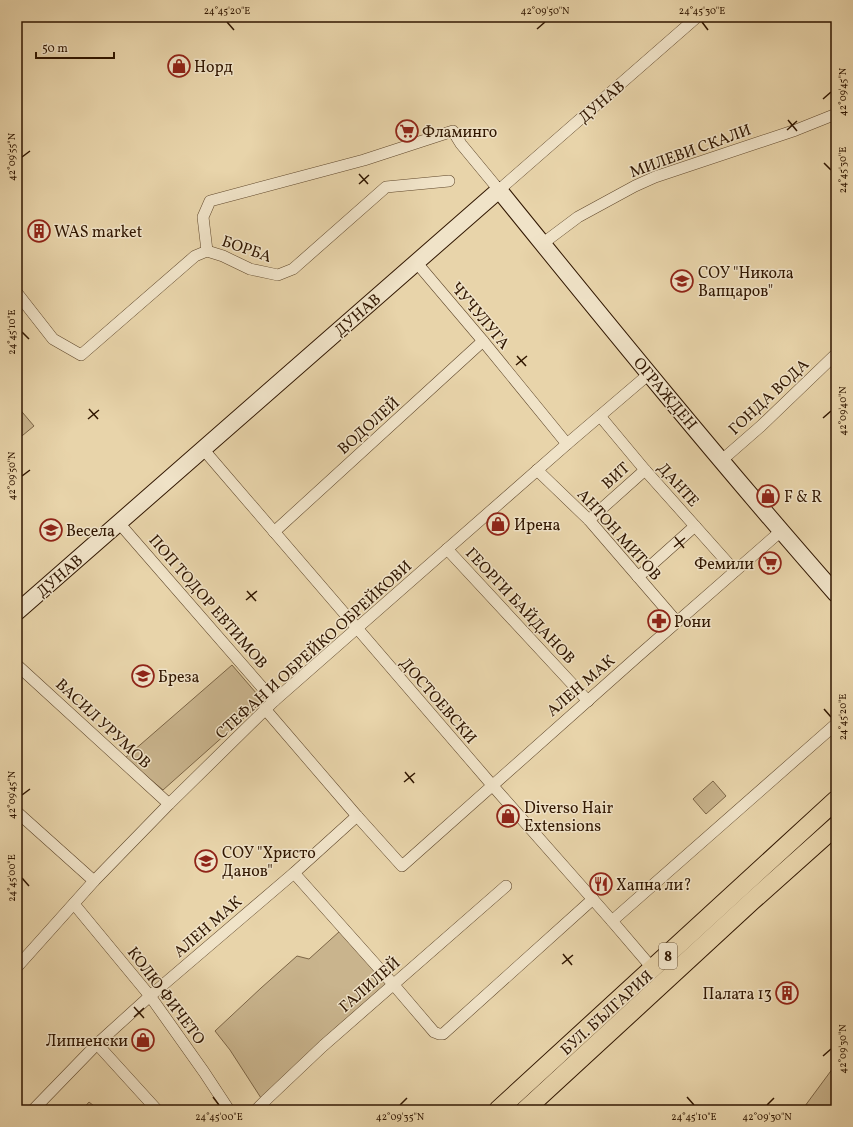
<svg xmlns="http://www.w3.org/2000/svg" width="853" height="1127" viewBox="0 0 853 1127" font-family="Vollkorn,serif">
<rect width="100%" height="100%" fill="#e8d4aa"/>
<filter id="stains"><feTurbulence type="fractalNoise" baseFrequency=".005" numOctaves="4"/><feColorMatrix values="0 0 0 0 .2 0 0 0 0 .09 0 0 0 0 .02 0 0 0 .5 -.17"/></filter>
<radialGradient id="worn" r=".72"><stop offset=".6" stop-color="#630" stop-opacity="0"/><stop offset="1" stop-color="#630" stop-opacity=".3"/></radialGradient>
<!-- green -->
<g fill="#c9b48d" stroke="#7c6546">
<polygon points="17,406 34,426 17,440"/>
<polygon points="232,665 263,701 163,790 125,758"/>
<polygon points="713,781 726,796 706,814 693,799"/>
<polygon points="340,931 387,984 261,1098 230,1050 215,1031 261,988 297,956 309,959"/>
<polygon points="836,1064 836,1110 802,1110"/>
<polygon points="89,1102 99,1110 82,1110"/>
</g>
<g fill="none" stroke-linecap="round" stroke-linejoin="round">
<!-- street casing -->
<g stroke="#5e462a" stroke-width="12">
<g id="street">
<polyline points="542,244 578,217 635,186 655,177 796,130 836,114"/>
<polyline points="207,251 203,217 210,201 364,160 453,131 461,144 499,190 697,17"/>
<polyline points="416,262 483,341 567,444"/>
<polyline points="17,293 53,339 81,355 195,256 207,251 223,256 250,269 278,275 293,269 386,187 449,181"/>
<polyline points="600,416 645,470 735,571"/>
<polyline points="203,449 492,785 612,921 653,969"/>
<polyline points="722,460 761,426 836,354"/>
<polyline points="537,470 589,520 677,622"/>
<polyline points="589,520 645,470"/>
<polyline points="119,523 274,701"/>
<polyline points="274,532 483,341"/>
<polyline points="447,549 588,701"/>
<polyline points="638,577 695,526"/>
<polyline points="17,665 169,804"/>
<polyline points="265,709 357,816 402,866 637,657 781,531"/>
<polyline points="17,812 94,881"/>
<polyline points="294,873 393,984 434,1032 439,1034 443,1034 593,899"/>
<polyline points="74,904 150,996 204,1072 229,1110"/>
<polyline points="612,921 836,724"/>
<polyline points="17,967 94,881 169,804 274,701 567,444 649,374"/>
<polyline points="97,1044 157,1110"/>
<polyline points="33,1110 97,1044 150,996 294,873 357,816"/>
<polyline points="256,1110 267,1099 323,1046 506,886"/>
</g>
</g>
<!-- secondary casing -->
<g stroke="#301600" stroke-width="18">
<path id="secondary" d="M17 612 499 190C609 326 720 462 836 594"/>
</g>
<!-- primary casing -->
<g stroke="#301600" stroke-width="20">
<g id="primary">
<polyline points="498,1110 836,800"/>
<polyline points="525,1110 752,901 836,826"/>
</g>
</g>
<!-- street -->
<use href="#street" stroke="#f0e3c8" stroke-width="11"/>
<!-- secondary -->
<use href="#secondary" stroke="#f0e3c8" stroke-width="16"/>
<!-- primary -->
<use href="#primary" stroke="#e8d4aa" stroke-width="18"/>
</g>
<!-- ticks -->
<path fill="none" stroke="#301600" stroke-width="1.5" d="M227 22 234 30M702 22 708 30M537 29 545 22M823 99 831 92M788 120 797 131M787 130 797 121M22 157 30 151M824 163 831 170M359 174 368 184M359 184 369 175M22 332 29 339M517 356 526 366M516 365 527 356M89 409 98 419M823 418 831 411M88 419 99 410M22 476 30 470M675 537 684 548M674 547 685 538M247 591 256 601M246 600 257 591M824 709 831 717M405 772 414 783M404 782 415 773M22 795 30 789M22 878 29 886M563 954 572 965M562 964 573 955M134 1007 144 1018M134 1017 144 1008M823 1056 831 1049M213 1097 219 1105M687 1097 694 1105M400 1105 407 1098M767 1105 774 1098"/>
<!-- icons -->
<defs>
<g id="shop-ring" transform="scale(1.15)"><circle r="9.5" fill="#f0e3c8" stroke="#8f2418" stroke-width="1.5"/><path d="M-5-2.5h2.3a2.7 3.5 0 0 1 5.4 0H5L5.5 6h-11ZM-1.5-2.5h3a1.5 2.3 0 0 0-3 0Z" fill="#8f2418"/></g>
<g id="supermarket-ring" transform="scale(1.15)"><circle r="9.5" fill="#f0e3c8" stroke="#8f2418" stroke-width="1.5"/><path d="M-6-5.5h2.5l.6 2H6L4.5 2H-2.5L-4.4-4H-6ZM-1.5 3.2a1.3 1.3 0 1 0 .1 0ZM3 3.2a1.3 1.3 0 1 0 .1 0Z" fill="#8f2418"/></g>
<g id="building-ring" transform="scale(1.15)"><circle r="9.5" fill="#f0e3c8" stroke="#8f2418" stroke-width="1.5"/><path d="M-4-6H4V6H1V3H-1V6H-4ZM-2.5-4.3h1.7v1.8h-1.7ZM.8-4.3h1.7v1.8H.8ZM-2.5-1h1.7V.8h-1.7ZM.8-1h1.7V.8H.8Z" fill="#8f2418"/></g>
<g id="school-ring" transform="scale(1.15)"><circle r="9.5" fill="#f0e3c8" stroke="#8f2418" stroke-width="1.5"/><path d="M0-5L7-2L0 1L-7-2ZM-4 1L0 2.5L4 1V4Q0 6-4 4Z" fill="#8f2418"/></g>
<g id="pharmacy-ring" transform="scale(1.15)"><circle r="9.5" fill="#f0e3c8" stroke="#8f2418" stroke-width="1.5"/><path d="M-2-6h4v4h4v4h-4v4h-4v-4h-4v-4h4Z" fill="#8f2418"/></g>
<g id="restaurant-ring" transform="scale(1.15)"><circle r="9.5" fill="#f0e3c8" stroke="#8f2418" stroke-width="1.5"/><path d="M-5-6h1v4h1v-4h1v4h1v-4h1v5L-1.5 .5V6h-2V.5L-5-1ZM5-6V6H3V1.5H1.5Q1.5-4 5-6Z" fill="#8f2418"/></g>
</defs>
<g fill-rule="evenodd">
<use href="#shop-ring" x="179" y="66"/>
<use href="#supermarket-ring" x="407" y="131"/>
<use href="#building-ring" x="39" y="231"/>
<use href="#school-ring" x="682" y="281"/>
<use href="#shop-ring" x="768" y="496"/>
<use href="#shop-ring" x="498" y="524"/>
<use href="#school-ring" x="51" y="530"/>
<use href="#supermarket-ring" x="770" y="563"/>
<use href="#pharmacy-ring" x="659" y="621"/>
<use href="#school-ring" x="143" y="676"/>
<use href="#shop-ring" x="508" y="816"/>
<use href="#school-ring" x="206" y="861"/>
<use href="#restaurant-ring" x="601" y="884"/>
<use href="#building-ring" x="787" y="993"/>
<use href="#shop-ring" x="143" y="1040"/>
</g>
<g text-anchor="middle" stroke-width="3" stroke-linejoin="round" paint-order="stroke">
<!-- shield labels -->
<rect fill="#f0e3c8" stroke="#6a543c" stroke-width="1" x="659" y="943" width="18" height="26" rx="3"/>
<g font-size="15" font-weight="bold" fill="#301600">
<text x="668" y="961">8</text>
</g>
<!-- poi labels -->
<g font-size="16" fill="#301600" stroke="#f0e3c8" text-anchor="start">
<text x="194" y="72">Норд</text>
<text x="422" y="137">Фламинго</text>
<text x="54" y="237">WAS market</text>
<text x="698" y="278">СОУ "Никола<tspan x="698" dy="18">Вапцаров"</tspan></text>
<text x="784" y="502">F &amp; R</text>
<text x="514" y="530">Ирена</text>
<text x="66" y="536">Весела</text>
<text x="754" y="569" text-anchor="end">Фемили</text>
<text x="674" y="627">Рони</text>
<text x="158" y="682">Бреза</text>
<text x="524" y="813">Diverso Hair<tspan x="524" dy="18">Extensions</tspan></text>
<text x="222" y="858">СОУ "Христо<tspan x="222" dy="18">Данов"</tspan></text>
<text x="616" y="890">Хапна ли?</text>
<text x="772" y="999" text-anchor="end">Палата 13</text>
<text x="128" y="1046" text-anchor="end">Липненски</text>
</g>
<!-- street labels -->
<g font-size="16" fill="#301600" stroke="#f0e3c8">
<text transform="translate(601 101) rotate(-41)" y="6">ДУНАВ</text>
<text transform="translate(690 150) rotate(-20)" y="6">МИЛЕВИ СКАЛИ</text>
<text transform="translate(247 248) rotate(19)" y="6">БОРБА</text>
<text transform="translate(357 314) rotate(-41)" y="6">ДУНАВ</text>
<text transform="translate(481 315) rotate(50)" y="6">ЧУЧУЛУГА</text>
<text transform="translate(666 393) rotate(50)" y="6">ОГРАЖДЕН</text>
<text transform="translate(768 396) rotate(-43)" y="6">ГОНДА ВОДА</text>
<text transform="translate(368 425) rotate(-42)" y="6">ВОДОЛЕЙ</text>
<text transform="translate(615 475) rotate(-42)" y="6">ВИТ</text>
<text transform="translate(679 484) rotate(48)" y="6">ДАНТЕ</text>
<text transform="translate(620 534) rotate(48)" y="6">АНТОН МИТОВ</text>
<text transform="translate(59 575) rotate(-41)" y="6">ДУНАВ</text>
<text transform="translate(209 601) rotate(49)" y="6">ПОП ТОДОР ЕВТИМОВ</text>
<text transform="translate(521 605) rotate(47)" y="6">ГЕОРГИ БАЙДАНОВ</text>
<text transform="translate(313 649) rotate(-42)" y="6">СТЕФАН И ОБРЕЙКО ОБРЕЙКОВИ</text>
<text transform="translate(580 685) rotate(-41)" y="6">АЛЕН МАК</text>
<text transform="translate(439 700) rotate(49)" y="6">ДОСТОЕВСКИ</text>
<text transform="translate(104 723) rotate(43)" y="6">ВАСИЛ УРУМОВ</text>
<text transform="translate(207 926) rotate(-41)" y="6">АЛЕН МАК</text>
<text transform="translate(369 984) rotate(-41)" y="6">ГАЛИЛЕЙ</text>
<text transform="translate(167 995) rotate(53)" y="6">КОЛЮ ФИЧЕТО</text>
<text transform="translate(606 1012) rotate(-42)" y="6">БУЛ. БЪЛГАРИЯ</text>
</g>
</g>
<!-- margin -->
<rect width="853" height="1127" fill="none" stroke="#e8d4aa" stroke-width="44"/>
<!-- scale -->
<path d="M36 52v6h78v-6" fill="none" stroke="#301600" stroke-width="2"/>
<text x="42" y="52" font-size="12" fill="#301600" stroke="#f0e3c8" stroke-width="3" paint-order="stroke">50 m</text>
<rect x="22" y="22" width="809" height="1083" fill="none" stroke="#301600" stroke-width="1.5"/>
<g font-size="10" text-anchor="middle" fill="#301600">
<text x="227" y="14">24°45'20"E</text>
<text x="545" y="14">42°09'50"N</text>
<text x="702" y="14">24°45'30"E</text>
<text transform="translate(842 92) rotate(-90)" y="4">42°09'45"N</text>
<text transform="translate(11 157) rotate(-90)" y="4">42°09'55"N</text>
<text transform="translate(842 170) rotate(-90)" y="4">24°45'30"E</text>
<text transform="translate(11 332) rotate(-90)" y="4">24°45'10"E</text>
<text transform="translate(842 411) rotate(-90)" y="4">42°09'40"N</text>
<text transform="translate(11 476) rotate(-90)" y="4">42°09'50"N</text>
<text transform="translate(842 717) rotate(-90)" y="4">24°45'20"E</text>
<text transform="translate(11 795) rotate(-90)" y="4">42°09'45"N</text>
<text transform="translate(11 878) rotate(-90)" y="4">24°45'00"E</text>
<text transform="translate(842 1049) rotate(-90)" y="4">42°09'30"N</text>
<text x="219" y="1120">24°45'00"E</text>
<text x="400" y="1120">42°09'35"N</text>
<text x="694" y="1120">24°45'10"E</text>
<text x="767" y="1120">42°09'30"N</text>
</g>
<rect width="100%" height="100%" filter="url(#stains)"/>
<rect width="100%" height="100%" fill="url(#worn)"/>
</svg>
